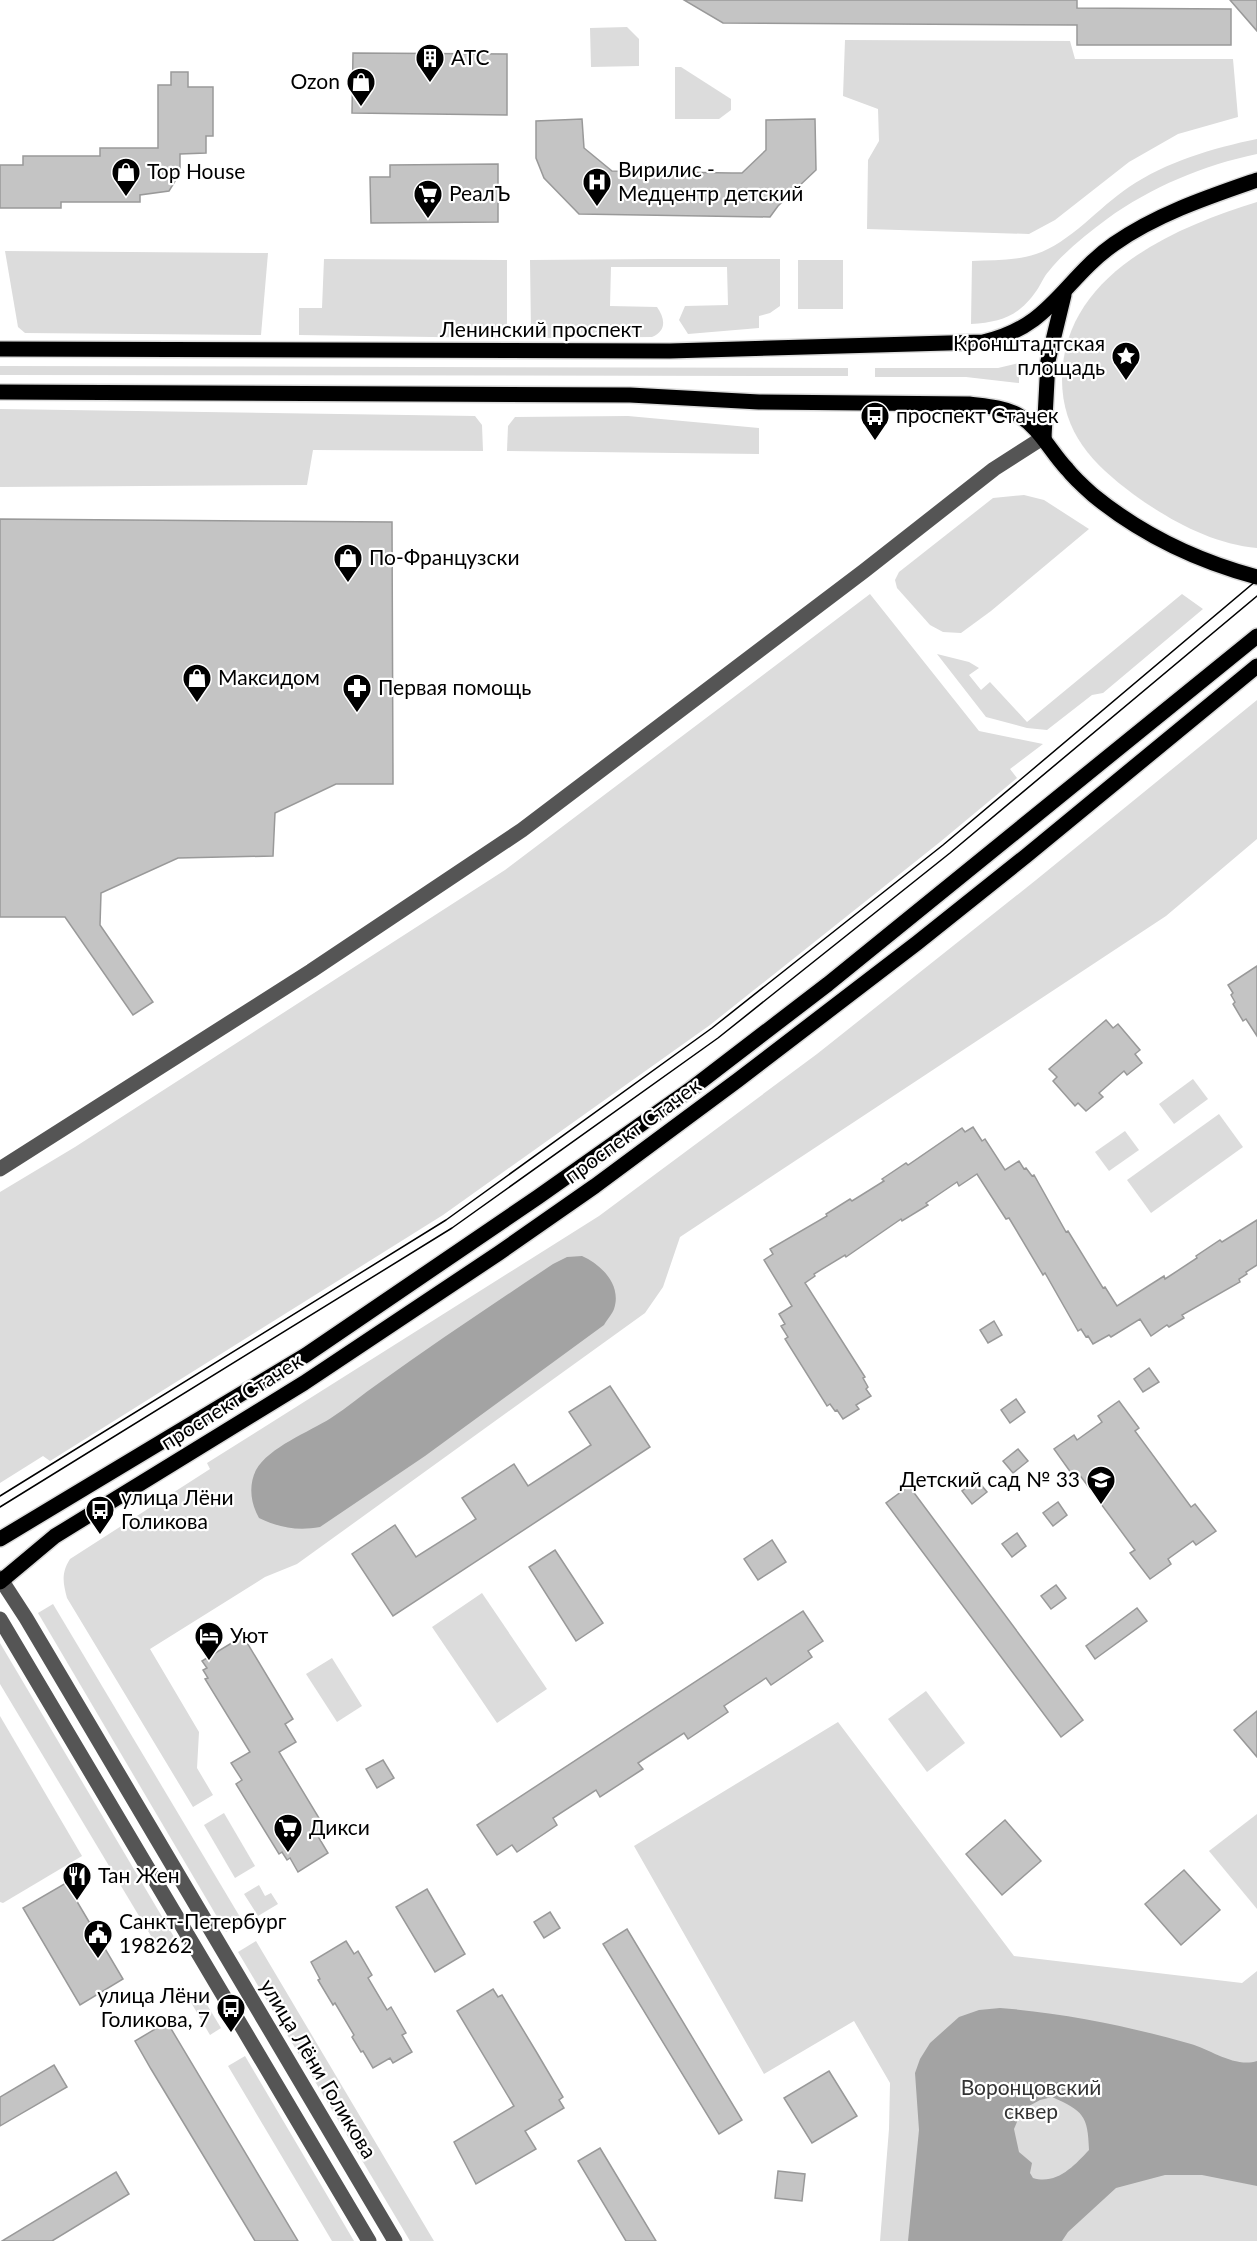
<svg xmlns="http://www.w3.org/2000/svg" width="1257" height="2241" viewBox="0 0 1257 2241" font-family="Lato,sans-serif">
<rect width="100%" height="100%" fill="#fff"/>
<!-- green -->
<g fill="#dcdcdc">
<polygon points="627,27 639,39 639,66 591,67 590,28"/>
<polygon points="845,40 1070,41 1075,59 1233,59 1238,117 1178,134 1129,162 1055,220 1029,234 867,229 868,160 879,141 878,109 843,96"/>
<polygon points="675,67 681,67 731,99 731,110 719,119 675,119"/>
<path d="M1257 139V154C1204 165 1151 187 1107 219 1087 234 1065 251 1049 271 1044 276 1041 284 1037 290 1019 316 1002 322 971 324L972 261C993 260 1016 261 1036 254 1070 243 1099 207 1129 187 1166 162 1213 148 1257 139Z"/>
<path d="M1257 202V548C1212 544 1169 520 1133 494 1093 464 1062 433 1062 379 1063 275 1173 228 1257 202Z"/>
<polygon points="5,251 268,253 261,335 25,333 18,327"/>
<polygon points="324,259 507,260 507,331 499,338 299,335 299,308 322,308"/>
<path d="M661 259H780V306L770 313 759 316V328L688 334 679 320 685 306 728 305 727 267H611L610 306 657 307C665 318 667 331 652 337L539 338 531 332 530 260Z"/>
<rect x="798" y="260" width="45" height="49"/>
<polygon points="1019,363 1019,383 966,377 875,377 875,368 998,368"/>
<polygon points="0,366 848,368 848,376 0,375"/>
<polygon points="0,409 475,416 482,425 483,451 313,450 307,485 0,487"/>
<polygon points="628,416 759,428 759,454 507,451 508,426 515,417"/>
<polygon points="1024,495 1044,500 1089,529 991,611 961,633 943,632 930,625 897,588 895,580 899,572 993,498"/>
<polygon points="870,594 979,731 1043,744 1010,769 1017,778 940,842 710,1025 443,1215 50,1461 43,1456 0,1483 0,1192 75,1147 505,870"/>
<polygon points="1182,594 1203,609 1103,693 1092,695 1047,730 1027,728 986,717 937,654 969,662 979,668 969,675 981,690 990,682 1027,722"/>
<path d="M1257 700V839L1166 916 680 1237 663 1287 645 1313 297 1564 265 1577 150 1649 199 1732 197 1768 213 1795 193 1807 67 1598C63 1583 61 1573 70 1559L210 1469 207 1463 599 1216 817 1054 1036 880Z"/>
<polygon points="1193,1079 1208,1099 1174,1124 1159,1104"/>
<polygon points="1219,1114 1243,1147 1151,1213 1127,1180"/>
<polygon points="1125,1131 1139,1150 1109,1171 1095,1152"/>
<polygon points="482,1593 547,1689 497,1723 432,1627"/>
<polygon points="53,1604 243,1922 226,1932 38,1613"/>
<polygon points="0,1643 177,1942 160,1951 0,1684"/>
<polygon points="332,1658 362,1706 337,1722 306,1674"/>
<polygon points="926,1691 965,1743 927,1772 888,1719"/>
<polygon points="0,1716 82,1856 3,1903 0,1902"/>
<polygon points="838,1722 1014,1956 1242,1983 1257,1971 1257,2241 880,2241 889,2129 890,2083 854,2021 764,2074 634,1846"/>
<polygon points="224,1813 255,1866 235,1878 204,1825"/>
<polygon points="1257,1814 1257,1909 1209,1851"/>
<polygon points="259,1885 265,1896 271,1893 278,1904 258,1916 244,1894"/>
<polygon points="256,1941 434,2241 410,2241 238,1952"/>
<polygon points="200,1993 221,2028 210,2035 189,1999"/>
<polygon points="245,2056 354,2241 332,2241 228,2066"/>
</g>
<!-- water -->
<g fill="#a3a3a3" fill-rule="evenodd">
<path d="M582 1256C602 1265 622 1285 614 1309 612 1314 607 1320 604 1325L425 1456 320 1527C298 1531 280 1528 259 1518 251 1504 248 1486 256 1470 269 1447 309 1432 331 1418 348 1407 363 1394 379 1383 436 1342 495 1303 553 1264L567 1257Z"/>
<path d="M1000 2008C1065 2013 1128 2026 1191 2044 1211 2050 1236 2068 1257 2061V2186L1202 2175H1165L1116 2188 1068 2232 1062 2241H908L919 2130 915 2073 920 2059 930 2043 959 2017 979 2010ZM1052 2097C1083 2111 1088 2115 1089 2150 1074 2166 1057 2185 1033 2178L1030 2173 1032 2163 1019 2152 1014 2129 1019 2117 1029 2106 1040 2100Z"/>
</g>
<!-- building -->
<g fill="#c4c4c4" stroke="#999" stroke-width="1.5">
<polygon points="684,0 1077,0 1077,8 1231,9 1231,45 1077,45 1077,25 723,23"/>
<polygon points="1230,0 1257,0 1257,31"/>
<polygon points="353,53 507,54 507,115 352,113"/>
<polygon points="171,72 188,72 188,87 213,87 213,136 206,136 206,153 180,154 180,173 169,191 140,195 140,202 61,202 61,208 0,208 0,165 23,165 23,156 100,156 100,148 158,148 158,85 171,85"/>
<polygon points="582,119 584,148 612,171 732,173 742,173 766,150 766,120 815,119 816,170 778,206 770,217 579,214 544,178 536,158 536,121"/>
<polygon points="498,164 498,222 371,223 370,177 390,177 390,165"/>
<polygon points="0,519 392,522 393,784 336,784 275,813 273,856 178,858 101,893 100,925 153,1002 133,1015 65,917 0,917"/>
<polygon points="1257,966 1257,1036 1246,1019 1243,1021 1233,1004 1235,1002 1231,995 1233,993 1228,985"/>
<polygon points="1106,1020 1113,1028 1118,1024 1140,1050 1135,1054 1142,1063 1127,1075 1124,1071 1099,1093 1103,1097 1086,1111 1078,1103 1075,1106 1053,1081 1057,1077 1049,1069"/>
<polygon points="973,1127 982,1141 985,1139 1005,1170 1019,1161 1024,1169 1026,1168 1032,1176 1034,1175 1066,1232 1068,1231 1103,1288 1105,1287 1117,1306 1164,1276 1165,1279 1197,1258 1196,1256 1220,1240 1222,1242 1257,1220 1257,1265 1246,1272 1247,1274 1239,1279 1240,1282 1182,1315 1184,1318 1169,1327 1167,1325 1151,1336 1140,1319 1111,1337 1109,1335 1093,1344 1088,1336 1086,1337 1081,1329 1078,1331 1045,1273 1043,1275 1009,1218 1006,1219 977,1174 959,1186 957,1182 926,1203 928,1205 902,1221 901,1219 846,1257 845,1255 814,1274 815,1276 805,1283 865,1377 863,1378 868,1387 866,1389 871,1396 856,1405 859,1409 843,1419 837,1410 835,1411 830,1404 827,1406 785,1339 788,1337 781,1326 785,1324 779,1314 792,1306 764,1260 773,1254 770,1249 827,1216 826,1214 850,1199 852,1201 884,1181 882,1179 906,1163 908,1165 962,1128 965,1132"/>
<polygon points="994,1321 1002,1335 988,1343 980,1330"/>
<polygon points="1149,1368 1159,1382 1143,1392 1134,1379"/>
<polygon points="610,1386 650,1447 393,1616 352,1554 395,1525 416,1557 476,1519 462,1498 514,1464 528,1486 591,1445 569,1412"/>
<polygon points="1016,1399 1025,1412 1010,1423 1001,1410"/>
<polygon points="1119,1401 1139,1428 1135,1431 1191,1507 1195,1504 1216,1531 1196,1545 1193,1541 1168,1559 1171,1564 1150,1579 1130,1553 1135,1550 1079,1474 1074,1477 1054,1449 1074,1435 1077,1440 1102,1422 1098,1416"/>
<polygon points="1018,1449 1028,1461 1013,1473 1003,1461"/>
<polygon points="977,1480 987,1492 972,1504 962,1491"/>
<polygon points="909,1486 1083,1720 1061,1737 886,1503"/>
<polygon points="1058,1502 1067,1515 1053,1526 1043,1513"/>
<polygon points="1017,1533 1026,1546 1012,1557 1002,1544"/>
<polygon points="772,1540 786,1562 758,1580 744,1559"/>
<polygon points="555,1550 603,1623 576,1641 529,1567"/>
<polygon points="1056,1585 1066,1598 1051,1609 1041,1596"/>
<polygon points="1137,1608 1147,1621 1095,1659 1086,1646"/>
<polygon points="803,1611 823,1641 808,1651 812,1657 771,1685 766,1678 724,1706 728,1712 688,1739 684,1733 638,1763 643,1769 600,1797 596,1790 553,1818 557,1825 517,1852 512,1845 497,1855 477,1825"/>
<polygon points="243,1636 293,1719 285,1724 296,1742 279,1752 325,1828 316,1833 328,1853 298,1872 290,1858 287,1860 282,1852 279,1854 236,1784 242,1780 231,1763 250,1752 205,1679 208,1678 203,1670 207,1668 202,1661"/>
<polygon points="1257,1711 1257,1757 1234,1730"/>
<polygon points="383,1760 394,1778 377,1788 366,1769"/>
<polygon points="1005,1820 1041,1861 1002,1895 966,1854"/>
<polygon points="1184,1870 1220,1910 1181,1945 1145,1904"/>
<polygon points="66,1883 123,1979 80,2005 23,1908"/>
<polygon points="427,1889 465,1954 435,1972 396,1907"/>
<polygon points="550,1912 560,1928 544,1938 534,1922"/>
<polygon points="627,1929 742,2120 719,2134 603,1944"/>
<polygon points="346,1941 354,1954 358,1951 372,1975 368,1978 387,2010 391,2007 406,2033 402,2035 412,2052 393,2063 390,2058 373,2068 363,2051 361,2052 352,2037 354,2035 335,2003 333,2005 318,1980 320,1979 311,1962"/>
<polygon points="493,1989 498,1997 502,1995 537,2053 563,2097 559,2100 564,2108 525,2131 536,2149 476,2184 454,2142 514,2106 457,2011"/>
<polygon points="167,2022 298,2241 255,2241 151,2069 135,2041"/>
<polygon points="54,2065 67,2087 0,2126 0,2097"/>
<polygon points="829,2071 857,2116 812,2143 784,2098"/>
<polygon points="600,2148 615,2173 656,2241 626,2241 578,2161"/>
<polygon points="778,2171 805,2174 802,2201 775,2198"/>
<polygon points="116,2172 129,2194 52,2241 2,2241"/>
</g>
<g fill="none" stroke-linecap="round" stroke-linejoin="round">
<!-- major casing -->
<g stroke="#dbdbdb" stroke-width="18">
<g id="major">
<path d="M0 349 670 351 983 342C1051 327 1063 280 1114 244 1157 214 1208 197 1257 180"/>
<path d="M0 392 630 395 759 402 969 404C984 406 1004 407 1018 415 1040 428 1050 451 1067 469 1074 478 1084 487 1093 495 1142 535 1197 561 1257 577"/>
<polyline points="1044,437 1048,361 1064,295"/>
<polyline points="0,1539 306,1355 538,1197 691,1089 828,984 1257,636"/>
<polyline points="0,1582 55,1536 304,1383 499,1253 595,1186 738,1080 917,943 1026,856 1257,666"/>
</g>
</g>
<!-- minor -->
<g stroke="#555" stroke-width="15">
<polyline points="0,1169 311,971 522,830 864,571 994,469 1044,437"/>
<polyline points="0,1578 26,1618 395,2241"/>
<polyline points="0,1619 369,2241"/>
</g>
<!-- major -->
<use href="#major" stroke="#000" stroke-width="15"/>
<!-- tram -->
<g stroke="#000" stroke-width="1.5">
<polyline points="0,1496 446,1220 712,1028 943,845 1257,580"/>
<polyline points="0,1507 452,1228 718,1038 950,853 1257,596"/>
</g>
</g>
<!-- icons -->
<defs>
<g id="building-pin" transform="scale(1.5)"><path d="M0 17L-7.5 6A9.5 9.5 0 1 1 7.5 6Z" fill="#000" stroke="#fff"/><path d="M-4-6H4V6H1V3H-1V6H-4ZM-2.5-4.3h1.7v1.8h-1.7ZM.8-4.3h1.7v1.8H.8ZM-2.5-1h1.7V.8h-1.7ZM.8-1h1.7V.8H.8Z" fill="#fff"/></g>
<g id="shop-pin" transform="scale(1.5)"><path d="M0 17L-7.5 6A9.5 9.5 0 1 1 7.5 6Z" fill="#000" stroke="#fff"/><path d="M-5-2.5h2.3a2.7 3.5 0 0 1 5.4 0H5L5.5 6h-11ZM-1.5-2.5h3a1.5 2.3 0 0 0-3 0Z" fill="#fff"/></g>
<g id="hospital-pin" transform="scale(1.5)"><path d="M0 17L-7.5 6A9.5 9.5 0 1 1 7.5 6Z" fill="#000" stroke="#fff"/><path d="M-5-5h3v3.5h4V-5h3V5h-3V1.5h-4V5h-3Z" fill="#fff"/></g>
<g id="supermarket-pin" transform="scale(1.5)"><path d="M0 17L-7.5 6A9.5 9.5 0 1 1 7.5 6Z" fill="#000" stroke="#fff"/><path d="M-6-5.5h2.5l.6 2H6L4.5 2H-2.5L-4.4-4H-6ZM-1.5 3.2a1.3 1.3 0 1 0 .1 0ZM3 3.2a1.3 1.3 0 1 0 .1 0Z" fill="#fff"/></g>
<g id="sight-pin" transform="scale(1.5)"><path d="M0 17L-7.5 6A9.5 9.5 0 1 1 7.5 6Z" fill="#000" stroke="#fff"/><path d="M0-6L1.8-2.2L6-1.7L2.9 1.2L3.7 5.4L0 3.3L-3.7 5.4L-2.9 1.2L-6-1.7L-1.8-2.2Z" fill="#fff"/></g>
<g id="bus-pin" transform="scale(1.5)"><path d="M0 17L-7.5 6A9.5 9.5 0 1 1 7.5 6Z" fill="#000" stroke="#fff"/><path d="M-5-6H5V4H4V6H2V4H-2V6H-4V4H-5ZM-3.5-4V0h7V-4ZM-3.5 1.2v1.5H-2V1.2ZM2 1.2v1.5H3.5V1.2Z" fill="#fff"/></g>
<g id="pharmacy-pin" transform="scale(1.5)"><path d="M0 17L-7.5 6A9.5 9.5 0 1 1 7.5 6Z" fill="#000" stroke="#fff"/><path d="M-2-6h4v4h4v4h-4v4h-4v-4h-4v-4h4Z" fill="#fff"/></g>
<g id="school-pin" transform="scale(1.5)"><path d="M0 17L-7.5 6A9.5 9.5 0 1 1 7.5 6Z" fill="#000" stroke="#fff"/><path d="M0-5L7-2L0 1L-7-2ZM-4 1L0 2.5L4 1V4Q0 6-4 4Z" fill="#fff"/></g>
<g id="hotel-pin" transform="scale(1.5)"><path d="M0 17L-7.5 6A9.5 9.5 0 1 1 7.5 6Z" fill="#000" stroke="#fff"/><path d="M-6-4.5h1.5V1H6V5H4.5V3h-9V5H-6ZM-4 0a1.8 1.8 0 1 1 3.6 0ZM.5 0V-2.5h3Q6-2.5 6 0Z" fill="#fff"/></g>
<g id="restaurant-pin" transform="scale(1.5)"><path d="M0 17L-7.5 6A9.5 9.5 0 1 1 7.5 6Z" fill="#000" stroke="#fff"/><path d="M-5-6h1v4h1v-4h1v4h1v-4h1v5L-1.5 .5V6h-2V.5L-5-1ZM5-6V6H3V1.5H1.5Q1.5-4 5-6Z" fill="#fff"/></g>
<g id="civic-pin" transform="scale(1.5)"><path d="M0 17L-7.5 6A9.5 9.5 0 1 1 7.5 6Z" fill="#000" stroke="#fff"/><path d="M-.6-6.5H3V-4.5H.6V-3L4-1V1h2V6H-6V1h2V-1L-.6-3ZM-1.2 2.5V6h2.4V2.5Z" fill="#fff"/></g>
</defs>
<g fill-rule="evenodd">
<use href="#building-pin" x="430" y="58"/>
<use href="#shop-pin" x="361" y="82"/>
<use href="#shop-pin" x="126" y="172"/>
<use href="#hospital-pin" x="597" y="182"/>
<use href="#supermarket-pin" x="428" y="194"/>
<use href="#sight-pin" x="1126" y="356"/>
<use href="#bus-pin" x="875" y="416"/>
<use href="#shop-pin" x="348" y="558"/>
<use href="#shop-pin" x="197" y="678"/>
<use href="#pharmacy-pin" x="357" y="688"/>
<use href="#school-pin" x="1101" y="1480"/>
<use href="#bus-pin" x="100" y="1510"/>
<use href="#hotel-pin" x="209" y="1636"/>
<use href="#supermarket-pin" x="288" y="1828"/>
<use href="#restaurant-pin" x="77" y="1876"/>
<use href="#civic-pin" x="98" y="1934"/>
<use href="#bus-pin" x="231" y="2008"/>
</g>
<g text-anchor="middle" stroke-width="4.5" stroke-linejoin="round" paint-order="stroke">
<!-- poi labels -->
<g font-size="21" fill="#000" stroke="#fff" text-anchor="start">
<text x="451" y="65">АТС</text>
<text x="340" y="89" text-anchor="end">Ozon</text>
<text x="618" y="177">Вирилис -<tspan x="618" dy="24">Медцентр детский</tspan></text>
<text x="147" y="179">Top House</text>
<text x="449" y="201">РеалЪ</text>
<text x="1105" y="351" text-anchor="end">Кронштадтская<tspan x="1105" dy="24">площадь</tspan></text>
<text x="896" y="423">проспект Стачек</text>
<text x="369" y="565">По-Французски</text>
<text x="218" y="685">Максидом</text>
<text x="378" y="695">Первая помощь</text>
<text x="1080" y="1487" text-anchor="end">Детский сад № 33</text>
<text x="121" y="1505">улица Лёни<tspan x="121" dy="24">Голикова</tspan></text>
<text x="230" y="1643">Уют</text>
<text x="309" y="1835">Дикси</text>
<text x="98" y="1883">Тан Жен</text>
<text x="119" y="1929">Санкт-Петербург<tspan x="119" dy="24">198262</tspan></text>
<text x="210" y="2003" text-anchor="end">улица Лёни<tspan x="210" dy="24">Голикова, 7</tspan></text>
</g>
<!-- street labels -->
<g font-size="21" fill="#000" stroke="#fff">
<text x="541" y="337">Ленинский проспект</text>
<text transform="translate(633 1131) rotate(-36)" y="7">проспект Стачек</text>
<text transform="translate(232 1402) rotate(-32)" y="7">проспект Стачек</text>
<text transform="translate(318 2069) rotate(59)" y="7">улица Лёни Голикова</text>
</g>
<!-- park labels -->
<g font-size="21" fill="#333" stroke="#fff">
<text x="1031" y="2095">Воронцовский<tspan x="1031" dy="24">сквер</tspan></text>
</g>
</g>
</svg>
